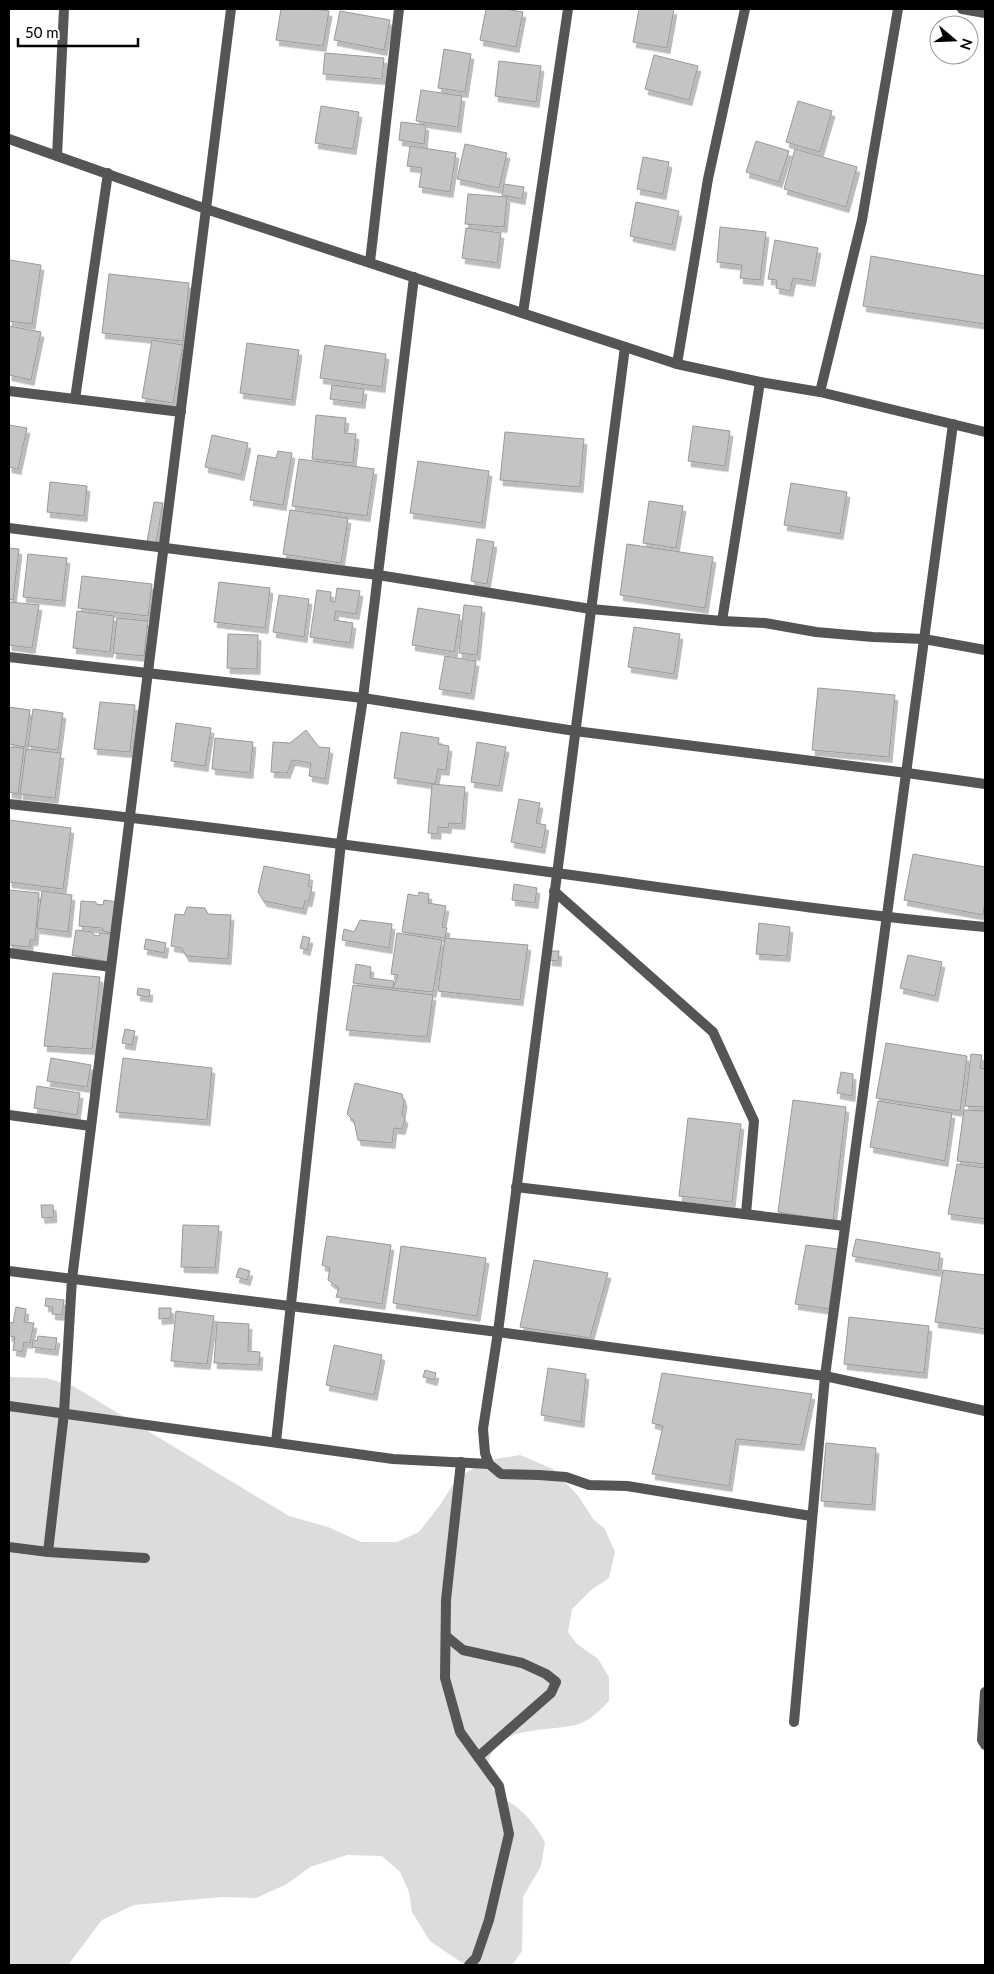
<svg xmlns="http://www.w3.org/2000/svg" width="994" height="1974" viewBox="0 0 994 1974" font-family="Lato,sans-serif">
<defs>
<filter id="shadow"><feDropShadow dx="3" dy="5.5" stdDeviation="0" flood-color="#0004"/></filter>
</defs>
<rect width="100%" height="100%" fill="#fff"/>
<!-- green -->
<path fill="#dcdcdc" d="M9 1377 46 1378 73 1386 289 1516 328 1527 361 1542H397L419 1532 440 1505 458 1477 489 1460 520 1455 553 1469 579 1497 593 1519 605 1529 615 1552 609 1578 591 1590 572 1609 568 1632 577 1644 598 1659 609 1677V1701C601 1709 591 1720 579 1724 549 1733 492 1723 488 1766 487 1772 491 1787 495 1791 501 1799 512 1803 519 1809 530 1818 538 1830 545 1842L541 1866 523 1897 522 1951 512 1965H465L430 1941 412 1912 409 1892 400 1872 382 1856 347 1855 310 1867 287 1884 256 1898 222 1897 134 1905 102 1920 68 1965H9Z"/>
<!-- building -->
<g fill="#c4c4c4" stroke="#999" filter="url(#shadow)">
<polygon points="281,9 314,9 329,11 323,46 276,40"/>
<polygon points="486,9 505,9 523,12 516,47 480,40"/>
<polygon points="639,9 674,9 667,48 633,42"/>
<polygon points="340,11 390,20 384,50 334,40"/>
<polygon points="444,49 471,54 465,92 438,88"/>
<polygon points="325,53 384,58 382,79 323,74"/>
<polygon points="654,55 698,66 689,100 645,89"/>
<polygon points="499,61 541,66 536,102 495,96"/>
<polygon points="421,90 462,96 458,127 416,121"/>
<polygon points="798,101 832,111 820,152 786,142"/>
<polygon points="321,106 359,112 353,149 315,143"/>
<polygon points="401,122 426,125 424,144 399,140"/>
<polygon points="756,141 789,151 779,182 746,172"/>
<polygon points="465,144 507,153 499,188 457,179"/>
<polygon points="410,146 456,153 450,192 419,187 422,168 407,166"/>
<polygon points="795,149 857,167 846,207 784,189"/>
<polygon points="643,157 669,162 663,194 637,189"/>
<polygon points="504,184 524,187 522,199 502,195"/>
<polygon points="468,194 507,197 504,227 465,224"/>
<polygon points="636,202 679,211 672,245 630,236"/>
<polygon points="720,227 766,232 760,280 740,278 742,265 717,262"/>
<polygon points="466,228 501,233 497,263 462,258"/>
<polygon points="775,240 818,248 812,281 793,278 790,291 776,288 777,280 768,279"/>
<polygon points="871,256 985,276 985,324 863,306"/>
<polygon points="9,260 41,265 32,324 9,321"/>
<polygon points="109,274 189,283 183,341 102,333"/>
<polygon points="9,326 41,332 31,380 9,375"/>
<polygon points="152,340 183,345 173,403 142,398"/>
<polygon points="247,343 299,350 292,400 240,393"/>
<polygon points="325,345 386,354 382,387 320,378"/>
<polygon points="332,385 364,389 362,403 330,399"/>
<polygon points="316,415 346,418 344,433 356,434 353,463 312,459"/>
<polygon points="9,425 27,428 18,469 9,467"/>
<polygon points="693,426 730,431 725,466 688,461"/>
<polygon points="505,432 584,439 580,487 500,480"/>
<polygon points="212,435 248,443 241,475 205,467"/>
<polygon points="278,451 292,453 283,505 250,500 258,455 276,458"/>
<polygon points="299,459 374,469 367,516 292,506"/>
<polygon points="418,461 489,471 482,523 410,513"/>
<polygon points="50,482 87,486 84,516 47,512"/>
<polygon points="791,483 847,492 840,534 784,525"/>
<polygon points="649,501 683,506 676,548 643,543"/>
<polygon points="154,502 163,503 156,543 147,542"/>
<polygon points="290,510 348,518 341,563 283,554"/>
<polygon points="477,539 494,542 487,584 471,581"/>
<polygon points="627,544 713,557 705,608 620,595"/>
<polygon points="9,548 19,549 13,600 9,599"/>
<polygon points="28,554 67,558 62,601 23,597"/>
<polygon points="82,576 152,584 148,616 78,608"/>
<polygon points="219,582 270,588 265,628 214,622"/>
<polygon points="337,588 360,591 356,614 336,611 334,620 353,623 350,643 310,637 317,590 331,592 330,601 335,602"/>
<polygon points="279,595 309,599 304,637 273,632"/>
<polygon points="9,602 39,605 32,648 9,645"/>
<polygon points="464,605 482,607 477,655 459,653"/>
<polygon points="418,608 460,615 454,652 412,645"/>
<polygon points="77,611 114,616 110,652 73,648"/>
<polygon points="117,618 148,621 144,656 113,653"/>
<polygon points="634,627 680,634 674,674 628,667"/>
<polygon points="228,634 258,635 257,669 227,668"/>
<polygon points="445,656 476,661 471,694 439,689"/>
<polygon points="818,688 895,695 889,757 812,750"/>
<polygon points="100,702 135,705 130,752 94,749"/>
<polygon points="9,707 30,710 25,747 9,744"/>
<polygon points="33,709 63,713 58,750 28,746"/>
<polygon points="176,723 211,728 205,766 171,761"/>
<polygon points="306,730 319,747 330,748 325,779 309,776 311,763 292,760 287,773 271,772 273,742 290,743"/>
<polygon points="401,732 439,738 438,744 449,746 446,770 438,769 435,784 394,778"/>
<polygon points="215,738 253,742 250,773 212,769"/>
<polygon points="477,742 506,747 499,786 471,782"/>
<polygon points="9,747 24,748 18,794 9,792"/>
<polygon points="26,749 61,753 55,798 20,794"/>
<polygon points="432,784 465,787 462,824 449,823 448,828 438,827 438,834 428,833"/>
<polygon points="519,799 540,803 536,823 546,825 542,848 511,842"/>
<polygon points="9,820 71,828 63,889 9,882"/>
<polygon points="913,854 985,867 985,901 983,915 904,900"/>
<polygon points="264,866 310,875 308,886 312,887 309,901 305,901 303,909 264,901 258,892"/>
<polygon points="514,884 537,888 535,903 512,900"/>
<polygon points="9,890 39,893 35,940 30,940 30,947 9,945"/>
<polygon points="42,891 72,895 68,932 37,928"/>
<polygon points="419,892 429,894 428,903 446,906 442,927 447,928 445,938 402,932 408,894 418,896"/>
<polygon points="104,900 117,902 112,933 103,931 102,928 79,926 81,901 96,902 96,904 103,905"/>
<polygon points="187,907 205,908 208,914 231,915 228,959 186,956 182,948 171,946 175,914 184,915"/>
<polygon points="360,920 392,924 389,948 342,940 344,929 354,932"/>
<polygon points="759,923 790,927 787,956 756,954"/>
<polygon points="76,930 92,932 94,935 99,936 100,933 111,934 109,962 72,955"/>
<polygon points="397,933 442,940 433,992 393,988 398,975 391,974"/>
<polygon points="303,936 310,938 307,950 300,948"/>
<polygon points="445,938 528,945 520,1000 438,991"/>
<polygon points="146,939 166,943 164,953 144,949"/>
<polygon points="550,951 559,951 558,961 549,960"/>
<polygon points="908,955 942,962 935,996 900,988"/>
<polygon points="356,964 371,967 370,978 394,981 393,988 353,983"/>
<polygon points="53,973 100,977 92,1049 44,1046"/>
<polygon points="353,985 433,995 427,1037 346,1030"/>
<polygon points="138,988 150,990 149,997 137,995"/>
<polygon points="125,1029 135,1031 132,1045 122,1043"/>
<polygon points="886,1043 967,1056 960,1111 876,1098"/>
<polygon points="971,1054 982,1055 980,1068 985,1069 985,1107 965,1106"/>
<polygon points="51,1058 91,1065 87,1087 47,1081"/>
<polygon points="123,1058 212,1068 207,1120 116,1112"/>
<polygon points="841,1072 853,1074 852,1096 837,1093"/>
<polygon points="355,1083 402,1094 404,1102 402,1114 405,1119 402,1129 394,1128 392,1143 358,1140 354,1121 347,1114"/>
<polygon points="37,1086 80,1093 77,1115 34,1108"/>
<polygon points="793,1100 846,1107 833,1221 778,1212"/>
<polygon points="878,1101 952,1113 945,1161 870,1147"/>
<polygon points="964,1110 985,1111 985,1164 957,1161"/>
<polygon points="688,1118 741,1124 732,1202 679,1196"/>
<polygon points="957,1164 985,1168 985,1219 948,1214"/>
<polygon points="41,1205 53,1205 54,1217 42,1218"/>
<polygon points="183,1225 219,1226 215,1268 181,1267"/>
<polygon points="327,1236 391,1245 382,1304 336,1297 339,1288 328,1280 330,1268 322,1265"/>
<polygon points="856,1239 940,1253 938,1271 852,1256"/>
<polygon points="806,1245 838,1249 829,1309 795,1304"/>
<polygon points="401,1246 486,1258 477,1316 393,1303"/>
<polygon points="534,1260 608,1273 590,1338 520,1327"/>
<polygon points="239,1268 250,1271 247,1280 236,1277"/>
<polygon points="943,1270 985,1275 985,1329 935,1322"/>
<polygon points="46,1298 64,1300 62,1315 52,1314 53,1307 45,1306"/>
<polygon points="16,1307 26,1309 24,1322 34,1323 30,1343 24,1342 22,1352 13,1350 15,1337 9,1336 9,1322 13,1323"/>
<polygon points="159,1308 171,1308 171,1318 159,1319"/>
<polygon points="176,1311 214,1316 207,1364 171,1361"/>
<polygon points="849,1317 929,1326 924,1373 844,1364"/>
<polygon points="217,1322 249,1324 248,1351 260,1352 259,1365 214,1363"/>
<polygon points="38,1336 57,1338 55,1350 32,1347 33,1340 37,1341"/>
<polygon points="334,1345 382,1355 374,1395 326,1385"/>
<polygon points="548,1368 586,1374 581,1422 541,1415"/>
<polygon points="425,1370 436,1373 434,1380 423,1377"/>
<polygon points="662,1373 812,1394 801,1445 736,1439 729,1486 652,1474 663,1426 652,1423"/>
<polygon points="826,1443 876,1448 872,1505 821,1501"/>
</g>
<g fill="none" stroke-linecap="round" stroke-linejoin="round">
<!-- minor -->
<g stroke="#555" stroke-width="10">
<polyline points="962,9 985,13"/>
<polyline points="9,139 206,209 677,364 760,382 820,392 985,432"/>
<polyline points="57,156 64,9"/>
<polyline points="370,262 399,9"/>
<polyline points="523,313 568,9"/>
<polyline points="625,347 498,1332 483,1429 485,1453 489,1464 501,1474 539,1475 566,1477 589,1485 627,1486 811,1516"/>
<polyline points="677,364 708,179 745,9"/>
<polyline points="9,391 181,412"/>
<polyline points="820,392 862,220 898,9"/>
<polyline points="75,399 108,173"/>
<polyline points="9,528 378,575 591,609 722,621 760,382"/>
<polyline points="722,621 765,623 816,632 873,637 924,639 985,650"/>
<polyline points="9,657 363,698 575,731 907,773 985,784"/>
<path d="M9 804C204 825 398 851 593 878 723 896 854 915 985 927"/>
<polyline points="554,891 713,1032 754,1121 746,1214"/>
<polyline points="9,953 111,967"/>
<polyline points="9,1115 91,1126"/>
<polyline points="516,1187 845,1226"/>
<polyline points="9,1271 498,1332 825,1376 985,1411"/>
<polyline points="9,1406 393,1459 489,1464"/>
<polyline points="276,1442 341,843 363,698 414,277"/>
<polyline points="461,1462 446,1600 445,1678 460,1732 499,1786 509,1834 489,1920 476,1958 469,1965"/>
<polyline points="9,1547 48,1552 64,1413 72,1279 231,9"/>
<polyline points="48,1552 145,1558"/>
<polyline points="446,1636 463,1650 522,1663 546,1674 556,1682 551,1693 478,1757"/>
<polyline points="985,1692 982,1740 985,1745"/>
<polyline points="794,1722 825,1376 953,424"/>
</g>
</g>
<!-- border -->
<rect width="994" height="1974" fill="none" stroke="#000000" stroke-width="20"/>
<!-- north arrow -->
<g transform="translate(954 40) rotate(109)"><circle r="24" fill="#ffffff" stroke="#999999"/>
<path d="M0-4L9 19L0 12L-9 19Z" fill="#000000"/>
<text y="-8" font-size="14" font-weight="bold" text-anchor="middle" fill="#000000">N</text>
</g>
<!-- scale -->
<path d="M18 38v8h120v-8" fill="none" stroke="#000000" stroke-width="2.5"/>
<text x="25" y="38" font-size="15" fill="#000000" stroke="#ffffff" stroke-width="4" paint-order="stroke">50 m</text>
</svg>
